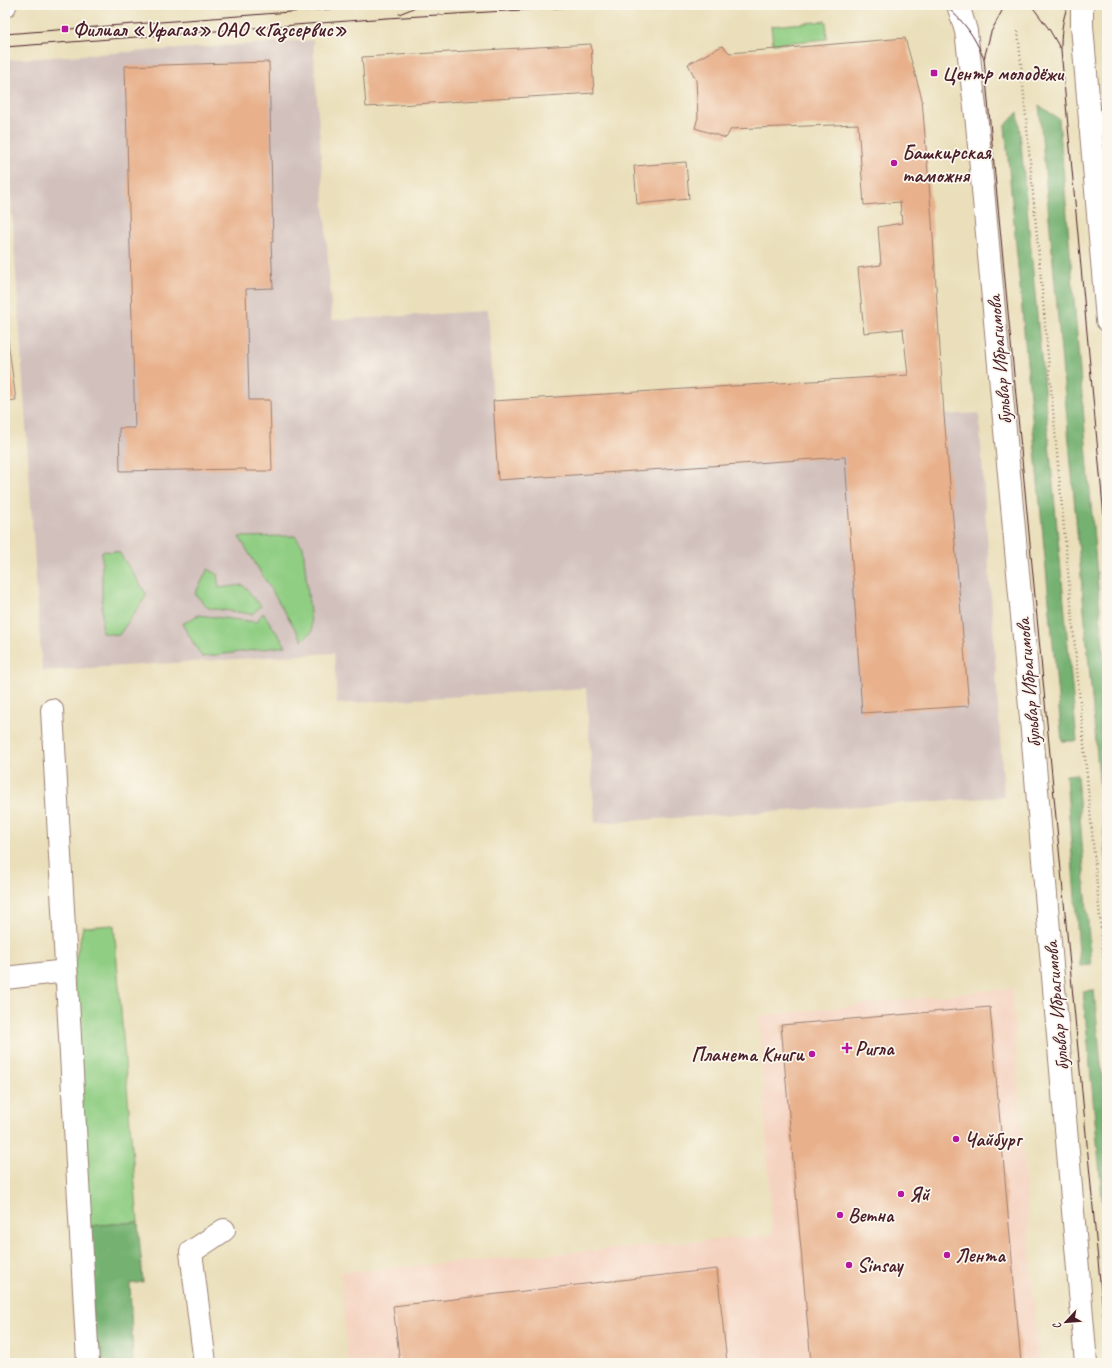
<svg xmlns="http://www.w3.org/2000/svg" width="1112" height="1368" viewBox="0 0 1112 1368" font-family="Caveat,sans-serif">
<rect width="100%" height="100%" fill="#fbf7ec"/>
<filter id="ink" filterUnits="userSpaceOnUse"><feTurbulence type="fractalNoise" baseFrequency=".025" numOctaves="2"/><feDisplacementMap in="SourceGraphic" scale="8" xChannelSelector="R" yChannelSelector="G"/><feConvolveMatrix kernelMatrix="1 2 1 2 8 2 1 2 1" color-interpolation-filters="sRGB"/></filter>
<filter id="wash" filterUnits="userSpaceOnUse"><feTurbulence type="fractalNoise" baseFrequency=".012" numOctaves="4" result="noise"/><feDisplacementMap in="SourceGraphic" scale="16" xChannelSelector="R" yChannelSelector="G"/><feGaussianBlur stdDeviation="0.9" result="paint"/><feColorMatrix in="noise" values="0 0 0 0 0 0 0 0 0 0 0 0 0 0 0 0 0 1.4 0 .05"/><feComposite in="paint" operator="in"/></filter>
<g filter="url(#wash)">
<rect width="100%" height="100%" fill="#eadfba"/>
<!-- built -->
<polygon fill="#f5d3c1" points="1012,988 1038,1363 348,1363 341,1272 772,1235 759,1016"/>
<!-- industrial -->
<polygon fill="#d1c0bc" points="313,40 332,320 487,311 493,401 941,373 944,415 979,413 1004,797 595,823 586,688 337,704 334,653 42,671 5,106 5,60"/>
<!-- green -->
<g fill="#90ce83" stroke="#6d7657">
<polygon points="826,21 827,39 773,44 771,26"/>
<polygon points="295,536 303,547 312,632 302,640 239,537"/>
<polygon points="102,551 119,552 147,595 119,635 102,633"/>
<polygon points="208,569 217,574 219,588 243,585 261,606 252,614 208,608 195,594"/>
<polygon points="263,613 286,646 202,657 182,624 198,615 256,622"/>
<polygon points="114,925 138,1222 88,1226 73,970 83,927"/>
</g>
<!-- forest -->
<g fill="#74b171" stroke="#5f684e">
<polygon points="1039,105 1059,119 1107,695 1107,868"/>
<polygon points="1018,112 1077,741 1062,741 1005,126"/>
<polygon points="1077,774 1091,965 1080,966 1066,775"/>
<polygon points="1094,990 1107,1128 1107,1250 1083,991"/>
<polygon points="138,1222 143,1282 130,1284 133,1363 95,1363 88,1226"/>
</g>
<g id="blocks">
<!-- building -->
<g fill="#e8b08b">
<polygon points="905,38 922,99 932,221 944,415 969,706 862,713 845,457 498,480 493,401 908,375 903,329 864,333 858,268 881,265 878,227 902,223 900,202 864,205 858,124 731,129 726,138 695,128 698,117 696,80 688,64 722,46 730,53"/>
<polygon points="591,44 594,93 366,107 362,57"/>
<polygon points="269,62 273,242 271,242 273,288 246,289 249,400 270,400 272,471 246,471 246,469 120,471 119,428 135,428 125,66"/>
<polygon points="686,162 689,199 637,204 634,166"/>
<polygon points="7,334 16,400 5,401 5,335"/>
<polygon points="990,1007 1021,1363 811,1363 781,1025"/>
<polygon points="717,1269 727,1363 400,1363 393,1306"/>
</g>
</g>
</g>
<g filter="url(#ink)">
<use href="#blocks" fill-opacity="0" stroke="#9a7f72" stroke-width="1"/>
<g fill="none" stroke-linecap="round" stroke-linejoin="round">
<!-- minor casing -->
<g stroke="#9a7f72" stroke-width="24">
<g id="minor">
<polyline points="5,6 5,5"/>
<polyline points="1090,126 1107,122"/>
<polyline points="52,710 88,1363"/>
<polyline points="5,978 66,971"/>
<polyline points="205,1363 191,1252 224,1230"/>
</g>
</g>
<!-- major casing -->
<g stroke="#9a7f72" stroke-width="24">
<g id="major">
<polyline points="958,5 966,31 977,124 1025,649 1086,1363"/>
<polyline points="1082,5 1082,26 1107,320"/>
</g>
</g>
<!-- path -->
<polyline stroke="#9a7f72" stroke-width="2.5" stroke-dasharray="1 3" stroke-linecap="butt" points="1018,31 1107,994"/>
<!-- minor -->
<use href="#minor" stroke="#fff" stroke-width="22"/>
<!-- major -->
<use href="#major" stroke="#fff" stroke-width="22"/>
<!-- tram -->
<g stroke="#4a1f2b" stroke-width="1">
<path d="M944 5C964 21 974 35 984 59L1107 1355"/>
<polyline points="1031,5 1049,29 1060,48"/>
<path d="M1068 5C1062 20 1061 34 1061 50L1107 550"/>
<polyline points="399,14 409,10 419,5"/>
<polyline points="5,34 381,5"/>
<polyline points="5,47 387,18 607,5"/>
<polyline points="984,59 991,32 1005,5"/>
</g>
</g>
</g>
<!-- markers -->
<g fill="#b5179e" stroke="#fbf7ec" stroke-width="1.5">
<rect x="61" y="25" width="8" height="8" rx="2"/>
<rect x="930" y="69" width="8" height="8" rx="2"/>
<circle cx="894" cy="163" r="4"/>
<path d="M845 1042h4v4h4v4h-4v4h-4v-4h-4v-4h4z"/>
<circle cx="812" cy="1054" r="4"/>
<circle cx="956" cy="1139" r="4"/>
<circle cx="901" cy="1194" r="4"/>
<circle cx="840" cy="1215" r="4"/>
<circle cx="947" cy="1255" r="4"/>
<circle cx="849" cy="1265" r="4"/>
</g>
<g text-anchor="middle" stroke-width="3.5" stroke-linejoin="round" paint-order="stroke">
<!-- poi labels -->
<g font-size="20" font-weight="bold" fill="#4a1f2b" stroke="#fbf7ec" text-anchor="start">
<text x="73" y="36">Филиал «Уфагаз» ОАО «Газсервис»</text>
<text x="942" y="80">Центр молодёжи</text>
<text x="902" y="159">Башкирская<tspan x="902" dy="23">таможня</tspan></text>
<text x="855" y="1055">Ригла</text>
<text x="804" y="1061" text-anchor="end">Планета Книги</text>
<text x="964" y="1146">Чайбург</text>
<text x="909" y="1201">Яй</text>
<text x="848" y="1222">Ветна</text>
<text x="955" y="1262">Лента</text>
<text x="857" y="1272">Sinsay</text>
</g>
<!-- street labels -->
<g font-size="20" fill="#4a1f2b" stroke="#fbf7ec">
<text transform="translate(999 360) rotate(-95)" y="7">бульвар Ибрагимова</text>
<text transform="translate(1028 683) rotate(-95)" y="7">бульвар Ибрагимова</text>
<text transform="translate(1056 1006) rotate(-95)" y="7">бульвар Ибрагимова</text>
</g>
</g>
<!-- margin -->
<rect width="1112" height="1368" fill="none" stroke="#fbf7ec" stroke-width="20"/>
<!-- north arrow -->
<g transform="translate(1066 1322) rotate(244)" stroke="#fbf7ec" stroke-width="3" paint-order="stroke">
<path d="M0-3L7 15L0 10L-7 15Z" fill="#4a1f2b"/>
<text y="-6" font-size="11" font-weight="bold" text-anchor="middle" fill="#4a1f2b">С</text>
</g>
</svg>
